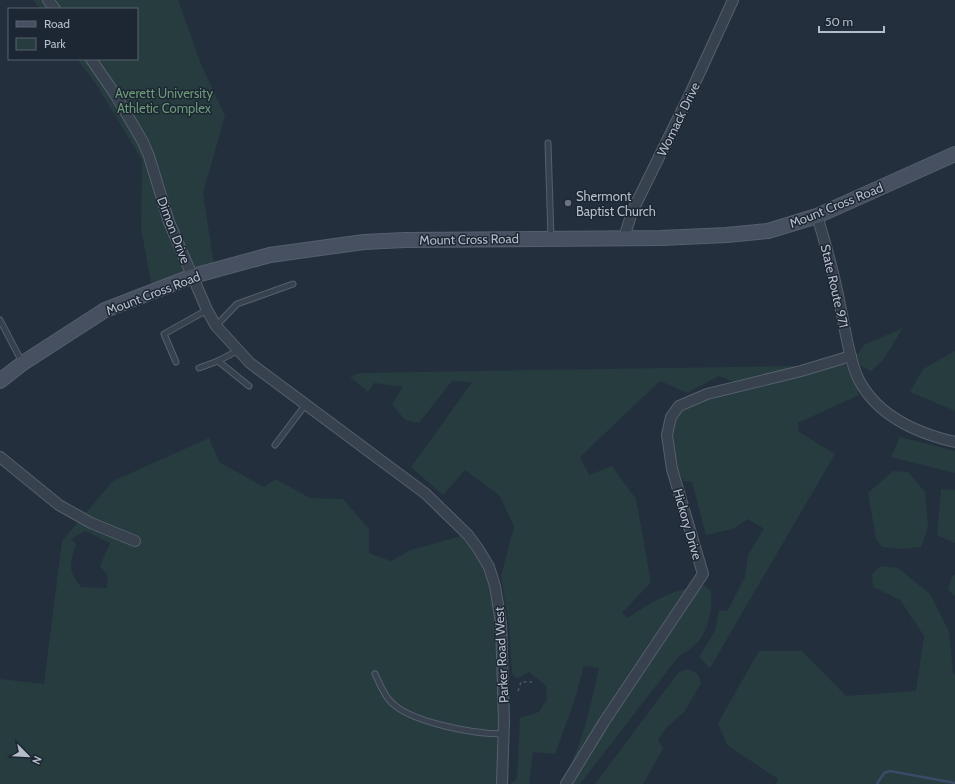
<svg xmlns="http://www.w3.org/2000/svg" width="955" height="784" viewBox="0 0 955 784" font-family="Cabin,sans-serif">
<rect width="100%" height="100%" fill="#242f3e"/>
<!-- green -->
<g fill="#263c3f" fill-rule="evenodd">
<polygon points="33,0 178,0 201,64 225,116 203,193 214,266 152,288 141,228 142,160 96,84 77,59 137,59 137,9 40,9"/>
<polygon points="903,328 883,360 871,371 859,365 856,357 864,345"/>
<polygon points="955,351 955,411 910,392 923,369"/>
<path d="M842 362 850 368 859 395 798 423 799 432 835 454 710 668 699 657 715 631 719 611 728 610 745 577 748 555 764 529 748 519 733 529 706 535 692 482 684 481C670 461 661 424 684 406 701 392 774 383 799 377 813 373 828 367 842 362Z"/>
<path d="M794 366 795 369 734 382 719 376 687 393 660 381 580 457 589 475 612 466 636 499 651 582 622 613 627 618C656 600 671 589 705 586L711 591C712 608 710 629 697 643 692 648 685 652 679 656L580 784H560C582 749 590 708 599 668L584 666 574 702 555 754 533 752 529 784H510L517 779 520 718 539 712 547 699 546 686 529 672 517 678 512 674 509 626 501 576 514 527 500 496 465 470 443 495 411 467 472 382 452 381 419 423 405 420 392 404 403 387 374 383 368 392 350 377 360 373Z"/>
<polygon points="900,437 955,451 955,473 891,457"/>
<path d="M209 438 219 462 264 487 276 479 310 498 343 499 369 529V553L391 561 411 550 461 536 483 565 492 590 498 631 501 729 498 784H0V679L44 684 62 541 113 481ZM85 531 110 543 100 566 108 576 107 588 81 587C68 570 69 565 76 544L71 539Z"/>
<polygon points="893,471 908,472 925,492 928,527 921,547 903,549 882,547 876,539 868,493"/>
<polygon points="941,489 955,490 955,543 937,535"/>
<polygon points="880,566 898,568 930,594 949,631 953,673 955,675 955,784 776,784 778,779 727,745 718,723 759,651 802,651 846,696 916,691 924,636 900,600 873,587 872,575"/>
<polygon points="955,574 955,596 948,590 952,577"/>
<path d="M686 669C696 671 699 674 701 683L685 711 666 728 658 740 663 749 643 784H595L678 673Z"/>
</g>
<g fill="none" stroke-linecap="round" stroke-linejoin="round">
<!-- stream -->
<polyline stroke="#394c67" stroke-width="2.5" points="877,784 884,773 890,771 955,783"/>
<!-- lane casing -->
<g stroke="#565f6c" stroke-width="7">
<g id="lane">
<polyline points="548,143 551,238"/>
<polyline points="0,320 22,362"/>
<polyline points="216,326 237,304 293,284"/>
<polyline points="218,361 249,386"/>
<polyline points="176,362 164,334 207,310"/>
<polyline points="199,368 218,361 239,350"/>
<polyline points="275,445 306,404"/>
<path d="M375 674C380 684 384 696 392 703 413 723 475 734 503 734"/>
</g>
</g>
<!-- street casing -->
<g stroke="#565f6c" stroke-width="12">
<g id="street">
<polyline points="48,0 55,9"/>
<polyline points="91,59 115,94 143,142 149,156 169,222 207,310 216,326 250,363 426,494 468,535 479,550 489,567 495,586 501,623 504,721 502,784"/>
<path d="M817 216C826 245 834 274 840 305 845 328 848 354 857 376 875 415 916 433 955 442"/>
<polyline points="624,238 632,212 689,96 733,0"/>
<polyline points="0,457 59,505 91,523 135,541"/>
<polyline points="566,784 604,722 703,574 672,469 667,435 671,417 679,406 707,394 801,371 851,356"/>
</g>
</g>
<!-- secondary casing -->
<g stroke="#565f6c" stroke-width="16">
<polyline id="secondary" points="0,381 23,363 105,310 193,276 270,255 364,242 405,240 661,238 727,235 768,231 817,216 955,154"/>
</g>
<!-- path -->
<polyline stroke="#44595c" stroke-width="1.5" stroke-dasharray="3 3" stroke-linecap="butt" points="518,691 521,682 532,682"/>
<!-- lane -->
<use href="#lane" stroke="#38414e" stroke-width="5"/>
<!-- street -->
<use href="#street" stroke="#38414e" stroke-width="10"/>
<!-- secondary -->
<use href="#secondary" stroke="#465061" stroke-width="14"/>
</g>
<!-- markers -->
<circle fill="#6b7280" stroke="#1d2633" stroke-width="1.5" cx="568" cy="203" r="4"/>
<g text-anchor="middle" stroke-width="3" stroke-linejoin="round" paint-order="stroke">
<!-- park labels -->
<g font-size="13" fill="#6b9a76" stroke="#1d2633">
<text x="164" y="98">Averett University<tspan x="164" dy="15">Athletic Complex</tspan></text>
</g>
<!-- street labels -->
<g font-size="13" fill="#b4bcc9" stroke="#1d2633">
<text transform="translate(678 119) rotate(-64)" y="5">Womack Drive</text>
<text transform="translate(836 205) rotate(-22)" y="5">Mount Cross Road</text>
<text transform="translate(174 230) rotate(69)" y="5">Dimon Drive</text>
<text transform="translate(469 239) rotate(-1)" y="5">Mount Cross Road</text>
<text transform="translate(835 286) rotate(77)" y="5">State Route 971</text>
<text transform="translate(153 293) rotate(-21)" y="5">Mount Cross Road</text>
<text transform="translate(688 524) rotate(74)" y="5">Hickory Drive</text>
<text transform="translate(501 655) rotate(-93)" y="5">Parker Road West</text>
</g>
<!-- poi labels -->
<g font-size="13" fill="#b4bcc9" stroke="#1d2633" text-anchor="start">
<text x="576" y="201">Shermont<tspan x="576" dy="15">Baptist Church</tspan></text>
</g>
</g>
<!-- legend -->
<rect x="8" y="8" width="130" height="52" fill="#1d2633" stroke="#59626f"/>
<rect x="16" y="21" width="20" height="6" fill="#465061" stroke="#59626f"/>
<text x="44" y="28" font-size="12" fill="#b4bcc9">Road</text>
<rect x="16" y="38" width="20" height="12" fill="#263c3f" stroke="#59626f"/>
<text x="44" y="48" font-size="12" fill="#b4bcc9">Park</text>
<!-- north arrow -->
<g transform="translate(28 756) rotate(114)" stroke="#1d2633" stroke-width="3" paint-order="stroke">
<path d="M0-3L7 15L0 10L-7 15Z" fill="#b4bcc9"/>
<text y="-6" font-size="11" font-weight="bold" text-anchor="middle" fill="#b4bcc9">N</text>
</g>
<!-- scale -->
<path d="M819 26v6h65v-6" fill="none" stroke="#b4bcc9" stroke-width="2"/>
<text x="825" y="26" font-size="12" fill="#b4bcc9" stroke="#1d2633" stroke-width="3" paint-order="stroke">50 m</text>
</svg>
